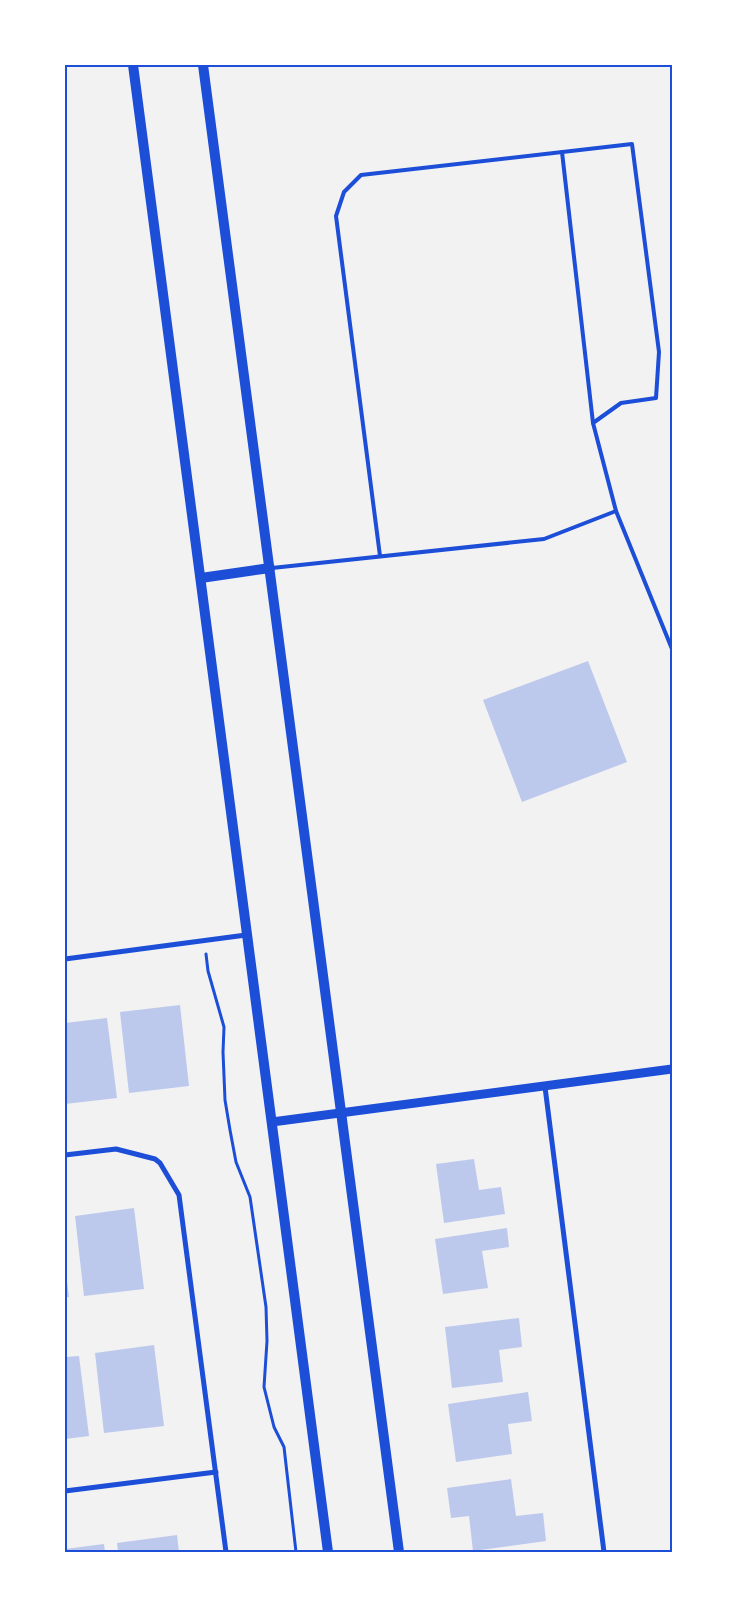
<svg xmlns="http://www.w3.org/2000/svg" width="737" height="1617" viewBox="0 0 737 1617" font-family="Jost,sans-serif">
<rect width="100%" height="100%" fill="#f2f2f2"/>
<!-- building -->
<g fill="#bdc9ec">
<polygon points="588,661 627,762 522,802 483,700"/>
<polygon points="180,1005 189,1086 129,1093 120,1012"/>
<polygon points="107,1018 117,1098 65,1104 65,1023"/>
<polygon points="474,1159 479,1190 501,1187 505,1214 444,1223 436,1164"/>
<polygon points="134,1208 144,1289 84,1296 75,1216"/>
<polygon points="507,1228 509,1247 482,1251 488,1288 443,1294 435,1239"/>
<polygon points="66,1274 69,1297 65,1297 65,1275"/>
<polygon points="519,1318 522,1347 499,1350 503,1382 452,1388 445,1327"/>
<polygon points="154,1345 164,1426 104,1433 95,1353"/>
<polygon points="79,1356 89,1436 65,1439 65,1357"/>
<polygon points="528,1392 532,1421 508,1424 512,1454 456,1462 448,1404"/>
<polygon points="511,1479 516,1516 543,1513 546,1541 473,1551 469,1516 451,1518 447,1488"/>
<polygon points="177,1535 179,1552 118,1552 117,1543"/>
<polygon points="104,1544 105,1552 65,1552 65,1549"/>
</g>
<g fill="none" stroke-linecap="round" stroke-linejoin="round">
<!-- path -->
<polyline stroke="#1d4ed8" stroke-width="3" points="206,954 208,971 224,1027 223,1052 225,1100 230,1130 236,1162 250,1197 266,1307 267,1341 264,1387 274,1427 284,1447 296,1552"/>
<!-- service -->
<g stroke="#1d4ed8" stroke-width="4">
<polyline points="562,152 593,423"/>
<polyline points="380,556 336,216 344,192 361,175 632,144 659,352 656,398 621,403 593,423 616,511"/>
<polyline points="272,568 544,539 616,511 672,649"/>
</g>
<!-- minor -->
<g stroke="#1d4ed8" stroke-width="5">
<polyline points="65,959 246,935"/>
<polyline points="545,1087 604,1552"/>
<polyline points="65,1155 116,1149 155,1159 160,1163 179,1195 226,1552"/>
<polyline points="65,1491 216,1472"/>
</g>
<!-- tertiary -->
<polyline stroke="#1d4ed8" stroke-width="9" points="272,1122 672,1069"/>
<!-- secondary -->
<g stroke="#1d4ed8" stroke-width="10">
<polyline points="133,65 328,1552"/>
<polyline points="203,65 399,1552"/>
<polyline points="201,578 270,568"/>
</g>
</g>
<!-- border -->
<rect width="737" height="1617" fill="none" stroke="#ffffff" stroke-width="132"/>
<rect x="66" y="66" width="605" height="1485" fill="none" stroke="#1d4ed8" stroke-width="2"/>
</svg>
